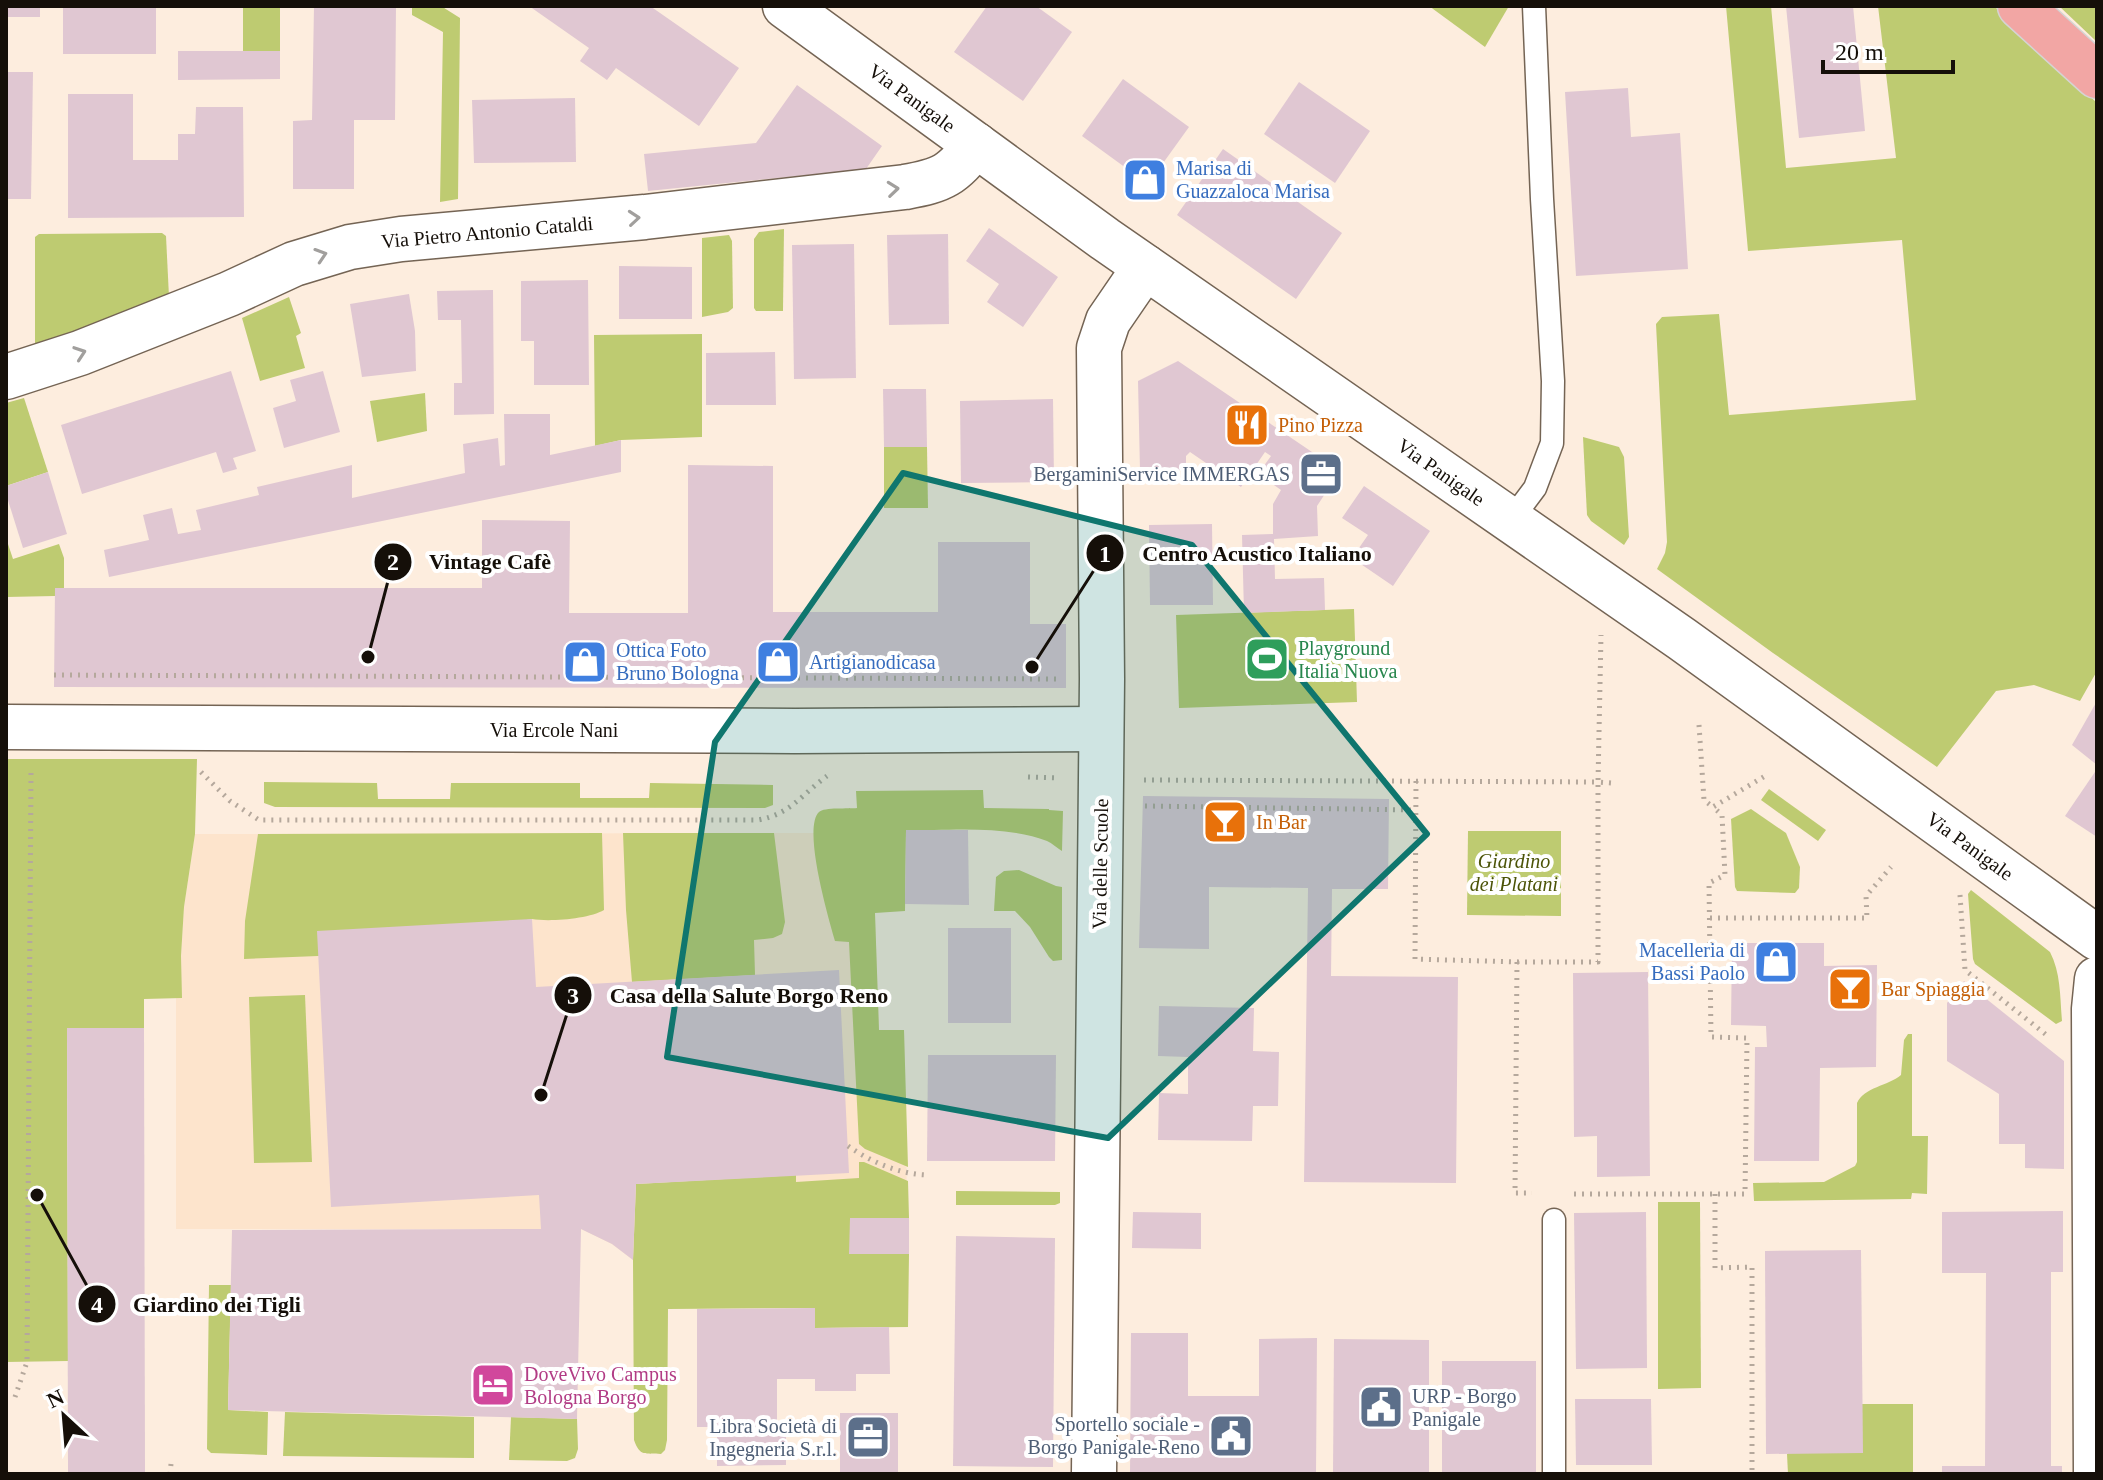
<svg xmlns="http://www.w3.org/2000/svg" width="2103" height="1480" viewBox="0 0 2103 1480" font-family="'Times New Roman',serif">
<rect width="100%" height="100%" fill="#fdedde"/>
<!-- built -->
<polygon fill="#fde4cc" points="814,833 872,834 879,1030 904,1030 908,1256 796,1256 796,1176 637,1184 633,1260 612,1244 581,1229 176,1229 176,998 181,997 181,956 184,907 195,834"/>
<!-- green -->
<g fill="#becb71">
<rect x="243" y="6" width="37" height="45"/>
<polygon points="412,6 441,6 460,18 458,199 440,202 443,32 412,15"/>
<polygon points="1429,6 1509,6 1485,47"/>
<polygon points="1726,6 1771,6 1786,168 1896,158 1878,6 1994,6 2097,103 2097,671 2080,701 2034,685 1996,691 1937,767 1773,653 1657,569 1665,553 1667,542 1656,324 1662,317 1719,314 1729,415 1916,400 1902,240 1748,251"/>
<polygon points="2059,6 2097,6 2097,42"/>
<polygon points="784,229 783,311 756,311 754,308 754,239 759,232"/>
<polygon points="162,233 166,236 169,297 35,348 35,237 39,234"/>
<polygon points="729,235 732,241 733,308 728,312 702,317 702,238"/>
<polygon points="289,297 301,333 296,336 305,368 260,381 242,318"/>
<polygon points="702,334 702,437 621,440 595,446 594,335"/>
<polygon points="425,393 427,431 377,442 370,401"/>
<polygon points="24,398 48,472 6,486 6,403"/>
<polygon points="1583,437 1619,447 1624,457 1629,537 1624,545 1591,521 1587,515"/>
<polygon points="884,447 927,447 928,508 884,508"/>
<polygon points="6,538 13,559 59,544 64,558 64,588 55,588 55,596 6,597"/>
<polygon points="1354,609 1357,702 1179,708 1176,615"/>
<polygon points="6,759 197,759 195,834 184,907 181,956 182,998 144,999 144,1028 67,1029 68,1361 6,1362"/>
<polygon points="264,782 377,783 378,799 450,799 451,783 580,783 580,798 649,798 650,783 773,785 773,805 765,808 275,807 264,803"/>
<polygon points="1769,789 1826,830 1818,841 1761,800"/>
<path d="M983 790 984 808 1049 809V810L1063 811 1062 851C1057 848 1052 843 1047 841 1007 825 947 830 906 831L905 911 875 913 879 1030H904L908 1167 865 1149 859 1144 849 942 835 941C829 920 802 828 819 812 824 807 849 809 857 808L856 791Z"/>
<polygon points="1751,809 1786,833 1800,867 1799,888 1795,893 1737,891 1735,887 1731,819"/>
<polygon points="1468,831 1561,831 1561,916 1467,915"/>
<path d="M602 833 604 910C589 919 549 922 532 919L318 956 244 959 245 921 258 834Z"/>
<polygon points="623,833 774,833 785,922 782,934 773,938 754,940 755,975 632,982 626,910"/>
<polygon points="1019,870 1056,886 1062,887 1062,960 1053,961 1049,957 1030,927 1015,911 994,911 996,877 1004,871"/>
<path d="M1971 890 2050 952C2061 973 2060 998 2062 1021L2056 1024 1975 964 1973 959 1968 894Z"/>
<polygon points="305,995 312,1162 254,1163 249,997"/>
<path d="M1908 1034H1912V1136H1928L1927 1194 1912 1193 1911 1199 1754 1201 1753 1183 1824 1182 1855 1166 1857 1162V1103C1864 1087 1888 1086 1901 1075L1904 1040Z"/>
<path d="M859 1162H864L908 1181 909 1218 850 1254H909L908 1327 815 1328 814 1308 668 1309 667 1440 665 1450 661 1454C645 1453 640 1457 634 1440L633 1260 636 1184 796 1175V1182L859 1178Z"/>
<polygon points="956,1191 1060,1192 1060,1203 1055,1205 956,1205"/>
<polygon points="1658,1202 1700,1202 1701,1388 1658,1389"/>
<polygon points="209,1285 231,1285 228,1410 268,1412 267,1455 211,1453 207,1449"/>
<polygon points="1862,1404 1913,1404 1913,1474 1788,1474 1787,1454"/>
<polygon points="285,1412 474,1417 474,1458 283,1456"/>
<polygon points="511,1417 577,1419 578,1449 575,1458 567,1461 509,1460"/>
</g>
<!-- building -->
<g fill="#e0c7d2">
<rect x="6" y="6" width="34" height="11"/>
<rect x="63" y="6" width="93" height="48"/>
<polygon points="314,6 396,6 395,120 354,120 354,189 293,189 293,121 312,120"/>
<polygon points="529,6 650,6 739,68 699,126 616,68 607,80 580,61 589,48"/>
<polygon points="987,6 1036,6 1072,32 1023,101 954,52"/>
<polygon points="1786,6 1853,6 1865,131 1799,138"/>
<polygon points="178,51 280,51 280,79 178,80"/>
<polygon points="6,72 33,72 31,199 6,199"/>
<polygon points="1123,79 1189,127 1148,184 1082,136"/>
<polygon points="1299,82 1370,131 1335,183 1264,134"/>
<polygon points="797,85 882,146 866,169 648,191 644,154 756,143"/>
<polygon points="1628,88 1631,137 1680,133 1688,269 1576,276 1565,92"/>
<polygon points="68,94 133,94 133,160 178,160 178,134 195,134 196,107 243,107 244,217 68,218"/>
<polygon points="575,98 576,162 474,163 472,100"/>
<polygon points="1223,149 1342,233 1296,299 1177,215"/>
<polygon points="989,228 1058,277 1023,327 987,302 999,284 966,261"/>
<polygon points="948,234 949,324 889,325 887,235"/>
<polygon points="854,244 856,378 794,379 792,245"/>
<polygon points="619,266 692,267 692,319 619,319"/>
<polygon points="588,280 589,385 534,385 534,341 521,341 521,281"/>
<polygon points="493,290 494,414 454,415 454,383 462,383 461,320 438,320 437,291"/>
<polygon points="409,294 415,331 416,371 362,377 350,304"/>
<polygon points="775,352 776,405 706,405 706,353"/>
<polygon points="1178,361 1340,471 1317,506 1318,536 1274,539 1275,579 1324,578 1325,610 1244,613 1242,535 1273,534 1273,504 1281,490 1258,474 1271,456 1265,452 1241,487 1190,452 1186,456 1186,470 1140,470 1138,381"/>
<polygon points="231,371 256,451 233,458 237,469 223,473 216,452 82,494 61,425"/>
<polygon points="323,371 340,432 284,448 273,408 296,401 290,380"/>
<polygon points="883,389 926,389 927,447 884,447"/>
<polygon points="1053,399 1054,482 961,483 960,401"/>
<polygon points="504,414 550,414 550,455 621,440 621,472 109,577 104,550 149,540 143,515 172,508 178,534 201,530 196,510 259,495 257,487 352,465 352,498 465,473 463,444 498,438 500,466 505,465"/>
<polygon points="688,465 773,466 773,612 938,612 938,542 1030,542 1030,624 1066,624 1066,688 54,687 55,588 482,588 482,520 570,521 569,613 688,613"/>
<polygon points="48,472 67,534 23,548 6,494 6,486"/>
<polygon points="1364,486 1430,531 1393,586 1352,558 1368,535 1342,518"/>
<polygon points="1212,524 1213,605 1150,605 1149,525"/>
<polygon points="2097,701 2097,765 2072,745"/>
<polygon points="2097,769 2097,837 2065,816"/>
<polygon points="1143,796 1389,799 1388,889 1332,889 1331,976 1458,977 1456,1183 1304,1182 1308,888 1209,887 1209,949 1139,948"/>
<polygon points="906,830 968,830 969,905 905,904"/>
<polygon points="532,919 536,987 839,970 849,1173 636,1184 633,1260 612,1244 581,1229 577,1419 228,1410 232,1230 541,1229 539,1195 331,1207 317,931"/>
<rect x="948" y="928" width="63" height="95"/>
<polygon points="1732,943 1824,943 1824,966 1877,965 1876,1067 1820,1068 1819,1161 1754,1161 1755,1047 1767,1047 1766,1026 1731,1025"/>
<polygon points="1648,972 1650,1176 1597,1177 1597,1136 1574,1137 1573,973"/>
<polygon points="1964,981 2064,1061 2064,1169 2025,1168 2025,1144 1999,1144 1999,1094 1947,1061 1947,1003"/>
<polygon points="1159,1006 1254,1008 1253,1051 1279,1052 1278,1106 1253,1106 1252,1141 1158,1140 1159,1093 1188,1094 1188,1057 1158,1056"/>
<polygon points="67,1028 144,1028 145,1472 68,1472"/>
<polygon points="928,1055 1056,1055 1055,1161 927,1161"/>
<polygon points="2063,1211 2063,1272 2051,1272 2051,1466 2062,1466 2062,1474 1942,1474 1942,1466 1985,1466 1986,1273 1942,1273 1942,1212"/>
<polygon points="1133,1212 1201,1213 1201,1249 1132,1248"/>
<polygon points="1646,1212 1647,1368 1576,1369 1574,1213"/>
<polygon points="850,1218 909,1218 909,1254 849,1254"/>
<polygon points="956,1236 1055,1238 1053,1467 953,1466"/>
<polygon points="1861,1250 1863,1453 1766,1454 1765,1251"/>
<polygon points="815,1308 815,1328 889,1327 890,1374 856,1374 856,1391 815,1391 815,1379 777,1379 777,1436 786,1436 786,1465 717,1466 717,1427 697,1427 697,1309"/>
<polygon points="1131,1333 1188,1333 1188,1396 1259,1396 1259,1339 1317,1338 1316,1474 1130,1474"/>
<polygon points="1334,1339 1429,1340 1429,1474 1333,1474"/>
<rect x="1442" y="1361" width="94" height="113"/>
<polygon points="1575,1399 1651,1399 1652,1465 1576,1465"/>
<polygon points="840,1413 898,1413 898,1473 840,1472"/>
</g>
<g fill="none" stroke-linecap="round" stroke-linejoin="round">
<!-- lane casing -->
<g stroke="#746454" stroke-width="25">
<g id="lane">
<polyline points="1511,520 1535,488 1552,443 1553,381 1542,199 1534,6"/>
<polyline points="1554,1220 1554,1474"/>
</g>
</g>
<!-- street casing -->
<g stroke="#746454" stroke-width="47">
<g id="street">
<polyline points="785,6 1105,239 1682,639 2097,938"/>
<path d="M6 377 80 353 229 294 294 264 350 247 401 239 645 217 905 187C944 180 952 175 976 145"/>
<polyline points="6,727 795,731 1101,729"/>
<polyline points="1094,1474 1102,679 1099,348 1108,321 1145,267"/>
<polyline points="2096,1474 2094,1009 2097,979"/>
</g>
</g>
<!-- highway casing -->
<g stroke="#d5d4d3" stroke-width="47">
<polyline id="highway" points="2020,6 2097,76"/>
</g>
<!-- path -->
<g stroke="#b5a89c" stroke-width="5" stroke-dasharray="2 6" stroke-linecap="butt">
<polyline points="54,675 1057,679"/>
<polyline points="1699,725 1704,800 1713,807"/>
<path d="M201 772 230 801 259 820H758C791 814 802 794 827 776"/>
<polyline points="1028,777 1058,778"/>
<polyline points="1144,780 1598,782 1601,635"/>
<polyline points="1416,781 1415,959 1517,962 1515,1193 1532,1193"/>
<polyline points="1145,806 1416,810"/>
<polyline points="1960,895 1965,970 2049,1037"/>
<polyline points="1710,918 1867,918 1866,896 1891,867"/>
<polyline points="1517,962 1598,962 1598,782 1611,783"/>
<path d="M848 1146C871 1162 899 1174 927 1175"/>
<polyline points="1574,1194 1745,1194 1747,1038 1711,1037 1709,883 1725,875 1722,815 1713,807 1765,776"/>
<polyline points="1715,1194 1715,1268 1752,1267 1752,1474"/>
<polyline points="15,1397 27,1362 31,772"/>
<polyline points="170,1474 171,1464"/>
</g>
<!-- lane -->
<use href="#lane" stroke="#fff" stroke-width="22"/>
<!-- street -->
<use href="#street" stroke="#fff" stroke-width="44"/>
<!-- highway -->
<use href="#highway" stroke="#f2a6a4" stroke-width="44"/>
</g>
<!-- one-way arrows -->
<defs><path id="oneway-chevron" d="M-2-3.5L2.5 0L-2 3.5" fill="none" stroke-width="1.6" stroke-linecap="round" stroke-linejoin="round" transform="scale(2)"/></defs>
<g stroke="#a19f9d">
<use href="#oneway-chevron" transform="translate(893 189) rotate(-6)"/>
<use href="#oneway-chevron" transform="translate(634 218) rotate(-5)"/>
<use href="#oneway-chevron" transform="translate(321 255) rotate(-18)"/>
<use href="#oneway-chevron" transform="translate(80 353) rotate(-19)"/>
</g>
<!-- marked area -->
<path fill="#0f766e" fill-opacity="0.2" stroke="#0f766e" stroke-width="6" stroke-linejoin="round" d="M903 473 1192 545 1427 834 1108 1138 667 1057 715 742Z"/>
<!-- icons -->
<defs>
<g id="shop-square" transform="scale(2.3)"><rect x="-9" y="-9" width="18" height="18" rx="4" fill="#3f7fe0" stroke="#fff"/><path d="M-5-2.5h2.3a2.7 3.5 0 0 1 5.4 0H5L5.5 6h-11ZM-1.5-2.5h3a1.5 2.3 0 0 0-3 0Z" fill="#fff"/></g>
<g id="restaurant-square" transform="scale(2.3)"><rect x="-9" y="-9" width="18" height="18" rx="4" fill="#e8710a" stroke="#fff"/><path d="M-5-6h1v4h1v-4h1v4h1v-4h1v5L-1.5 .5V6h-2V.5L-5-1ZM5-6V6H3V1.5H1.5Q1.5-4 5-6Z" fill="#fff"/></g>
<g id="office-square" transform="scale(2.3)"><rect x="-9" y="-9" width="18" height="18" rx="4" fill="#5c6f8a" stroke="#fff"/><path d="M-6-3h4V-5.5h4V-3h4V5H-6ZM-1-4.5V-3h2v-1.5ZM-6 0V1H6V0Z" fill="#fff"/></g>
<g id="stadium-square" transform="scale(2.3)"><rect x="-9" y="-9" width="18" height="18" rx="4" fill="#2e9e5b" stroke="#fff"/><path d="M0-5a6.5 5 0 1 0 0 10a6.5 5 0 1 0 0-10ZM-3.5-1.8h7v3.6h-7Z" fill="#fff"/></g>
<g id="bar-square" transform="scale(2.3)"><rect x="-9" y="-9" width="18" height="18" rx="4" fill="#e8710a" stroke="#fff"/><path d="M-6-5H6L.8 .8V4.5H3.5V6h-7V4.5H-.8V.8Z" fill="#fff"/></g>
<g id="hotel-square" transform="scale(2.3)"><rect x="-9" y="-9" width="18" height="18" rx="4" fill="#d1479c" stroke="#fff"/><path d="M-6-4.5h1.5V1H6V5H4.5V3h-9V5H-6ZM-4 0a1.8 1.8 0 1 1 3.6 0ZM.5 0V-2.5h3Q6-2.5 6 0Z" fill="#fff"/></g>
<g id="civic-square" transform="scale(2.3)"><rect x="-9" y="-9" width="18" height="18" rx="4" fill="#5c6f8a" stroke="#fff"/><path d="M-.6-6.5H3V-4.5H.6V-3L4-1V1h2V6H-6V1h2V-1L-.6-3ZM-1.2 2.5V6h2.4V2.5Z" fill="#fff"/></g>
</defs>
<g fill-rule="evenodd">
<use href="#shop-square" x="1145" y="180"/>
<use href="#restaurant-square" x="1247" y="425"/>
<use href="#office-square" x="1321" y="474"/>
<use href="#stadium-square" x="1267" y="659"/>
<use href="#shop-square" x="585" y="662"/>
<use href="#shop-square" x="778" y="662"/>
<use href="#bar-square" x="1225" y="822"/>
<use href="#shop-square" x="1776" y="962"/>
<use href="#bar-square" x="1850" y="989"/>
<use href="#hotel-square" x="493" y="1385"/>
<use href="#civic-square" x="1381" y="1407"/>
<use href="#civic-square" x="1231" y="1436"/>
<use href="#office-square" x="868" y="1437"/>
</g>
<g text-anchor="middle" stroke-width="8" stroke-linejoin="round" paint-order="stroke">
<!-- street labels -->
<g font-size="20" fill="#150f09" stroke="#fff">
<text transform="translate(912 98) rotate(36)" y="7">Via Panigale</text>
<text transform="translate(487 232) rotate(-5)" y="7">Via Pietro Antonio Cataldi</text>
<text transform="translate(1441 472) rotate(35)" y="7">Via Panigale</text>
<text x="554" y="737">Via Ercole Nani</text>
<text transform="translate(1970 846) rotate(36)" y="7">Via Panigale</text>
<text transform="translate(1100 864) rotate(-89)" y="7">Via delle Scuole</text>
</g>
<!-- shop labels -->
<g font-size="20" fill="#366cbe" stroke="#fff" text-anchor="start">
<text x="1176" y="175">Marisa di<tspan x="1176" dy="23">Guazzaloca Marisa</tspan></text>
<text x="616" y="657">Ottica Foto<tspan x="616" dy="23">Bruno Bologna</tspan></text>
<text x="809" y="669">Artigianodicasa</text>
<text x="1745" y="957" text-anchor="end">Macelleria di<tspan x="1745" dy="23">Bassi Paolo</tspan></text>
</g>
<!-- food labels -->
<g font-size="20" fill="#c56008" stroke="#fff" text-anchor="start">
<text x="1278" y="432">Pino Pizza</text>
<text x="1256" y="829">In Bar</text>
<text x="1881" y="996">Bar Spiaggia</text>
</g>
<!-- service labels -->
<g font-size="20" fill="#4e5e75" stroke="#fff" text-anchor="end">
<text x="1290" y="481">BergaminiService IMMERGAS</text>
<text x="1412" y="1403" text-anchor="start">URP - Borgo<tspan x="1412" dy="23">Panigale</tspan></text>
<text x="1200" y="1431">Sportello sociale -<tspan x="1200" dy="23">Borgo Panigale-Reno</tspan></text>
<text x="837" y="1433">Libra Società di<tspan x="837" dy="23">Ingegneria S.r.l.</tspan></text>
</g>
<!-- leisure labels -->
<g font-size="20" fill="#27864d" stroke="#fff" text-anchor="start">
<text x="1298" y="655">Playground<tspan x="1298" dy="23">Italia Nuova</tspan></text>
</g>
<!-- park labels -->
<g font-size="20" font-style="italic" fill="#4c5408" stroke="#fff">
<text x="1514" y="868">Giardino<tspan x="1514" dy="23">dei Platani</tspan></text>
</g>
<!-- hotel labels -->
<g font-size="20" fill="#b23c85" stroke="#fff" text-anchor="start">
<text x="524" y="1381">DoveVivo Campus<tspan x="524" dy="23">Bologna Borgo</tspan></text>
</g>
</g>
<!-- callouts -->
<path fill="none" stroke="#150f09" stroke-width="3" d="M1032 667L1105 553M368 657L393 562M541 1095L573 995M37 1195L97 1304"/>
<g fill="#150f09" stroke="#fff" stroke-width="3">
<circle cx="1032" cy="667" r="8"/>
<circle cx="368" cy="657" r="8"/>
<circle cx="541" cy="1095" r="8"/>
<circle cx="37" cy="1195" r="8"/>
<circle cx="1105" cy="553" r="20"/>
<circle cx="393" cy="562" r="20"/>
<circle cx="573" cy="995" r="20"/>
<circle cx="97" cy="1304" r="20"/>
</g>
<g font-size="24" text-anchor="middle" font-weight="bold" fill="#fff">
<text x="1105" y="562">1</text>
<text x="393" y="570">2</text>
<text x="573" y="1004">3</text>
<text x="97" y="1313">4</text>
</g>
<g font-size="22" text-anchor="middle" font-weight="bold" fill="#150f09" stroke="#fff" stroke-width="8" stroke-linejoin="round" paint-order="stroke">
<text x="1257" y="561">Centro Acustico Italiano</text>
<text x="490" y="569">Vintage Cafè</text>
<text x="749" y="1003">Casa della Salute Borgo Reno</text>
<text x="217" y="1312">Giardino dei Tigli</text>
</g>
<!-- border -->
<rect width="2103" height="1480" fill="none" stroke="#150f09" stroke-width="16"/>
<!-- north arrow -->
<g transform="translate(64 1416) rotate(334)" stroke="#ffffff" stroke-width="6" paint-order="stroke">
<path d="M0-6L14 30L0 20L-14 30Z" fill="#150f09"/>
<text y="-12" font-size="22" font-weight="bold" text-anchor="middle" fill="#150f09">N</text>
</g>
<!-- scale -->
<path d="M1823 60v12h130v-12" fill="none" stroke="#150f09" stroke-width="4"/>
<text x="1835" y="60" font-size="24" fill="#150f09" stroke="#ffffff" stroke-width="6" paint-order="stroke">20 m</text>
</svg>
